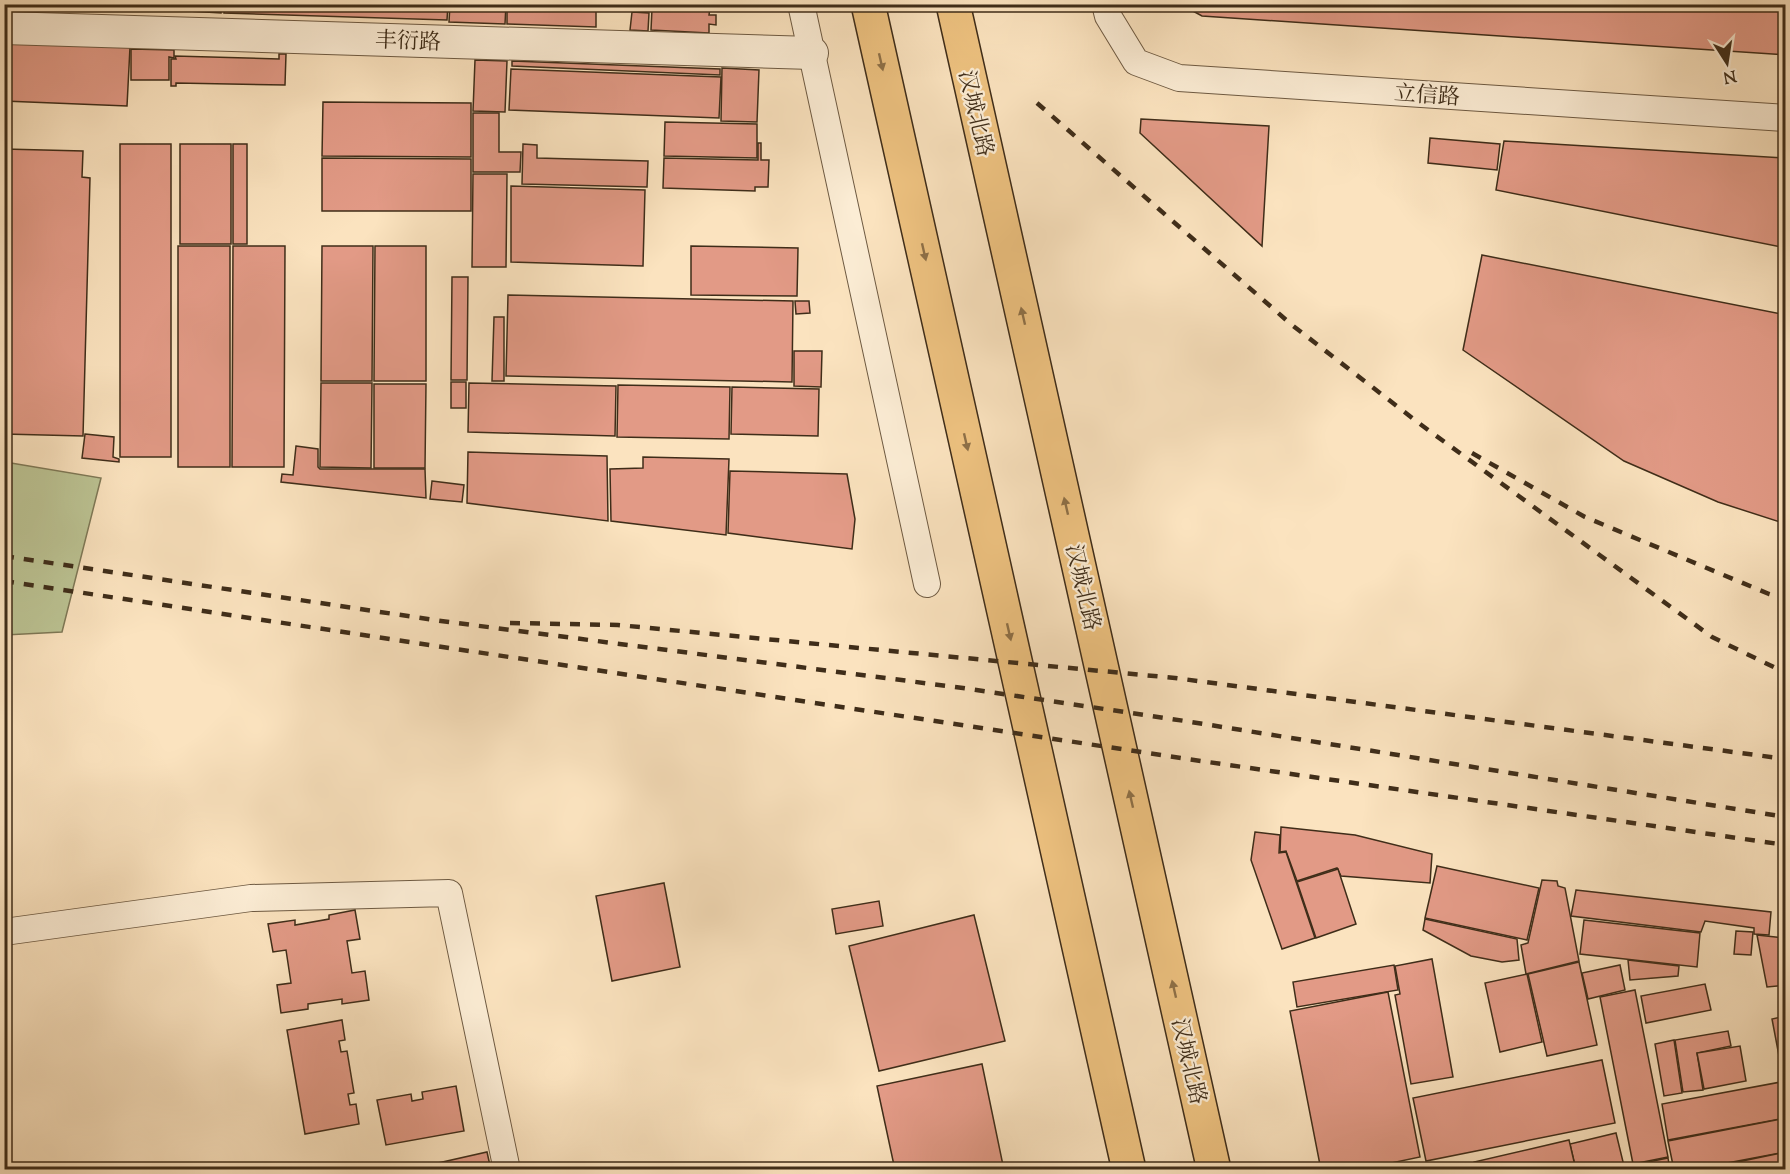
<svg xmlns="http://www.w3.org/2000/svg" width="1790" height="1174" viewBox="0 0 1790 1174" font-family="'Sorts Mill Goudy','Noto Serif SC',serif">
<rect width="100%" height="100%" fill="#fbe3bf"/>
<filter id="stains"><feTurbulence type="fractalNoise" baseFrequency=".00333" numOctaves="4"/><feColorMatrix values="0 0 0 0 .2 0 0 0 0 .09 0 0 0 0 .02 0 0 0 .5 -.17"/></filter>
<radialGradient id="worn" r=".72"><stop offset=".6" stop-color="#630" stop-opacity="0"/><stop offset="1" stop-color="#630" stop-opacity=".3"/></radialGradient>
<!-- green -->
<polygon fill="#bcc494" stroke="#7e7856" stroke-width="1.5" points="5,462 101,478 62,632 5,635"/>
<!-- building -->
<g fill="#e29a86" stroke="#3f2d19" stroke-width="1.5">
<polygon points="69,4 221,4 221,13"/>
<polygon points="225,4 448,4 447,20 224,13"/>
<polygon points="450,4 506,4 505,24 449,22"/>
<polygon points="1180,4 1786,4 1786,55 1202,16"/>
<polygon points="507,7 596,10 596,27 507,24"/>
<polygon points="698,8 710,8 709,15 716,15 716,25 709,24 709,33 651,30 652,9 698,11"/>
<polygon points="632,12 649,13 648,31 630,30"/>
<polygon points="4,41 130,47 127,106 4,101"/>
<polygon points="131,49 174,50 174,58 169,57 169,80 131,80"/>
<polygon points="279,54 286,54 285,85 176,83 176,86 171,86 171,59 176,59 175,56 279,59"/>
<polygon points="475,60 507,61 505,112 473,111"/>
<polygon points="512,61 720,69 720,75 512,66"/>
<polygon points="722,68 759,70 757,122 721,121"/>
<polygon points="511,69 721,77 719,118 509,110"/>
<polygon points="323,102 471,103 471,157 322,156"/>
<polygon points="473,113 499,113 499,152 521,152 520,172 473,172"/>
<polygon points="1141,119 1269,126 1262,246 1140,133"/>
<polygon points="665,122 757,124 757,158 664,156"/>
<polygon points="1430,138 1500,144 1497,170 1428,163"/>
<polygon points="1504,141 1786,158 1786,248 1496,190"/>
<polygon points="758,143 761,143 761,160 769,160 768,187 755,187 755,191 663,188 664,158 758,160"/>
<rect x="120" y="144" width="51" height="313"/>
<rect x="180" y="144" width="51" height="100"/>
<rect x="233" y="144" width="14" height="100"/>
<polygon points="523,144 537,145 537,158 648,161 647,187 522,184"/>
<polygon points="4,149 83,151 82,177 90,178 83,436 4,434"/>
<polygon points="322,158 471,159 471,211 322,211"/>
<polygon points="473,174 507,174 506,267 472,267"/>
<polygon points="511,186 645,190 643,266 511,262"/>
<rect x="178" y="246" width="52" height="221"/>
<polygon points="233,246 285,246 284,467 232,467"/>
<polygon points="322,246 373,246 372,381 321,381"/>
<polygon points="375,246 426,246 426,381 374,381"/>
<polygon points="691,246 798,248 797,296 691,295"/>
<polygon points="1482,255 1786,315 1786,524 1718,502 1624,461 1463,350"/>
<polygon points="452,277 468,277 467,380 451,380"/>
<polygon points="508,295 793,301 792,382 506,376"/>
<polygon points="795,301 809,301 810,313 796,314"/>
<polygon points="494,317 504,317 504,381 492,381"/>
<polygon points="794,351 822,351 821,387 794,386"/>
<rect x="451" y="382" width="15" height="26"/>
<polygon points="321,383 372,383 371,468 320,467"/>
<polygon points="469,383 616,386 615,436 468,432"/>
<polygon points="374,384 426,384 425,468 374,468"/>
<polygon points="618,385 730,387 729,439 617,437"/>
<polygon points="732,387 819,389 818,436 731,434"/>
<polygon points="85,434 114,437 113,457 119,459 119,462 82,458"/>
<polygon points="296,446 318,449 318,467 320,469 425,469 426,498 281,482 282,474 293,475"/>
<polygon points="468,452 607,456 608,521 467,503"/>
<polygon points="643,457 729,459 726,535 611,521 610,469 643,468"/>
<polygon points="730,471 847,474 855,519 852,549 728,533"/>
<polygon points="432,481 464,485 462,502 430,499"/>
<polygon points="1281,827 1355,835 1432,854 1430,883 1341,876 1337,868 1297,881 1286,851 1280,852"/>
<polygon points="1255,832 1280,835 1279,853 1286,852 1315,938 1282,949 1251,860"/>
<polygon points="1437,866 1539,888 1527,940 1425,918"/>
<polygon points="1338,869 1356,924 1316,938 1297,882"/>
<polygon points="1542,880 1557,881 1558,886 1565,888 1579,961 1526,974 1521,945 1528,943"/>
<polygon points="664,883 680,967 612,981 596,896"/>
<polygon points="1576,890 1771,912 1769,935 1754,934 1754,928 1705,921 1701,932 1571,916"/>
<polygon points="879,901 883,926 836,934 832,909"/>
<polygon points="355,910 360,939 347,941 352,973 365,971 369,1000 342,1004 342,999 308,1004 308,1009 281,1013 277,985 291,983 286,950 273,952 268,924 295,920 295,925 329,919 329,915"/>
<polygon points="974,915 1005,1041 879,1071 849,946"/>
<polygon points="1425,919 1517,939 1519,960 1502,962 1471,956 1423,930"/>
<polygon points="1584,920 1700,933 1697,967 1580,954"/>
<polygon points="1736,931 1753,932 1751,955 1734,954"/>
<polygon points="1757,935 1786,938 1786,985 1767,987"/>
<polygon points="1432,959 1453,1077 1411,1084 1395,995 1400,994 1395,966"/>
<polygon points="1628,960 1679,966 1678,976 1630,980"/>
<polygon points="1579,962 1597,1045 1547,1056 1528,974"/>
<polygon points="1394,965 1398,990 1297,1007 1293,982"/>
<polygon points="1620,965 1625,990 1588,999 1582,973"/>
<polygon points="1527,974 1542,1042 1500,1052 1485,983"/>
<polygon points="1705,984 1711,1010 1646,1023 1641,996"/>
<polygon points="1635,990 1668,1157 1633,1164 1600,997"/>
<polygon points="1388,992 1420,1157 1358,1170 1321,1170 1290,1011"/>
<polygon points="1786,1016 1786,1054 1779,1056 1772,1019"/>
<polygon points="342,1020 345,1040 339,1041 341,1052 347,1051 354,1093 348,1094 350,1105 356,1104 359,1124 305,1134 287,1030"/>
<polygon points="1728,1031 1731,1046 1697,1053 1703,1090 1683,1092 1675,1040"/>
<polygon points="1674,1040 1682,1093 1664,1096 1655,1044"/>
<polygon points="1740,1046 1746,1081 1704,1089 1697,1053"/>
<polygon points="1786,1056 1786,1077 1784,1077 1780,1057"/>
<polygon points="1602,1060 1615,1123 1426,1161 1413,1098"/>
<polygon points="982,1064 1004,1170 895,1170 877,1086"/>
<polygon points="1786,1081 1786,1118 1668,1140 1662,1104"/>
<polygon points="456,1086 464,1131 386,1145 377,1100 411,1094 412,1101 423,1099 422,1092"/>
<polygon points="1786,1118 1786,1152 1690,1170 1674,1170 1668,1141"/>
<polygon points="1616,1133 1625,1170 1576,1170 1570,1144"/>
<polygon points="1569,1140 1576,1170 1475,1170 1474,1162"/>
<polygon points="487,1152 491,1170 407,1170"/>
<polygon points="1786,1152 1786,1170 1699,1170"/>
<polygon points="1668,1158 1670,1170 1634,1170 1633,1165"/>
<polygon points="1472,1163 1474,1170 1446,1170"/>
</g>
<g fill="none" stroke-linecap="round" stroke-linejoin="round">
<!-- minor casing -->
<g stroke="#6e5a42" stroke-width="28">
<g id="minor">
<polyline points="801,4 927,584"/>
<polyline points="1105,4 1108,16 1136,62 1179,78 1786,118"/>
<polyline points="4,932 251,898 449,893 507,1170"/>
</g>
</g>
<!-- tertiary casing -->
<g stroke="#6e5a42" stroke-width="34">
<polyline id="tertiary" points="4,28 812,53"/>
</g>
<!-- primary casing -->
<g stroke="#3f2d19" stroke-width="36">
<g id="primary">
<polyline points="868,4 1129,1170"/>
<polyline points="953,4 1214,1170"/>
</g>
</g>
<!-- minor -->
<use href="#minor" stroke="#fcedd5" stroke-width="26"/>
<!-- tertiary -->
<use href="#tertiary" stroke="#fcedd5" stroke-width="32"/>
<!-- primary -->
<use href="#primary" stroke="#eec280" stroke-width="33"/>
<!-- rail -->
<g stroke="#3f2d19" stroke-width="4.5" stroke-dasharray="10 10" stroke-linecap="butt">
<polyline points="1037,103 1292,325 1420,424 1712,637 1786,673"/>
<polyline points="1472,453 1585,517 1769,594 1786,599"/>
<polyline points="4,556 441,621 963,688 1185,721 1786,817"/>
<polyline points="4,581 1194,760 1786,845"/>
<polyline points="510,623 618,625 1175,678 1786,759"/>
</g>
</g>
<!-- one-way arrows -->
<defs><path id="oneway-solid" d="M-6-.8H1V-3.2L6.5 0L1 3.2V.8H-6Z" transform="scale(1.5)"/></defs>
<g fill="#8e7047">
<use href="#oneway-solid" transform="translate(881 62) rotate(77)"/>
<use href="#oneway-solid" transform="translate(924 252) rotate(77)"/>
<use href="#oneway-solid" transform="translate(1023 316) rotate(-103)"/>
<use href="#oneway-solid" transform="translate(966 442) rotate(77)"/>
<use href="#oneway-solid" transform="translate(1066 506) rotate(-103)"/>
<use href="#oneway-solid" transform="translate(1009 632) rotate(77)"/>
<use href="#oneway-solid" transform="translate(1131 799) rotate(-103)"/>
<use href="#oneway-solid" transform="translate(1174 989) rotate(-103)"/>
</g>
<g text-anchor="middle" stroke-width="4.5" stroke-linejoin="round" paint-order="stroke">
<!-- street labels -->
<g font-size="22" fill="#3f2d19" stroke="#fcedd5">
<text transform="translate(408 40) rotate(2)" y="8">丰衍路</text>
<text transform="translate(1427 94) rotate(4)" y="8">立信路</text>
<text transform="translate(977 113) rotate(77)" y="8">汉城北路</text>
<text transform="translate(1084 587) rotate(77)" y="8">汉城北路</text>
<text transform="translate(1190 1061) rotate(77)" y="8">汉城北路</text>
</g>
</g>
<!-- margin -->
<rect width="1790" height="1174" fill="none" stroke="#fbe3bf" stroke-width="24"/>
<rect x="6" y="6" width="1778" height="1162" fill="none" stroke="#3f2d19" stroke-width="3"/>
<rect x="12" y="12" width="1766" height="1150" fill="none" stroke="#3f2d19" stroke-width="1.5"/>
<!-- north arrow -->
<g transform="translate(1727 63) rotate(168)" stroke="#fcedd5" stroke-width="4.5" paint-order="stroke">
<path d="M0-4.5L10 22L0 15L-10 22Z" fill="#3f2d19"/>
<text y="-9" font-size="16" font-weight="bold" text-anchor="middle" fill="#3f2d19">N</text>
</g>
<rect width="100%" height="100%" filter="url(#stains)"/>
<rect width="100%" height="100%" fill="url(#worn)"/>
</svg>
